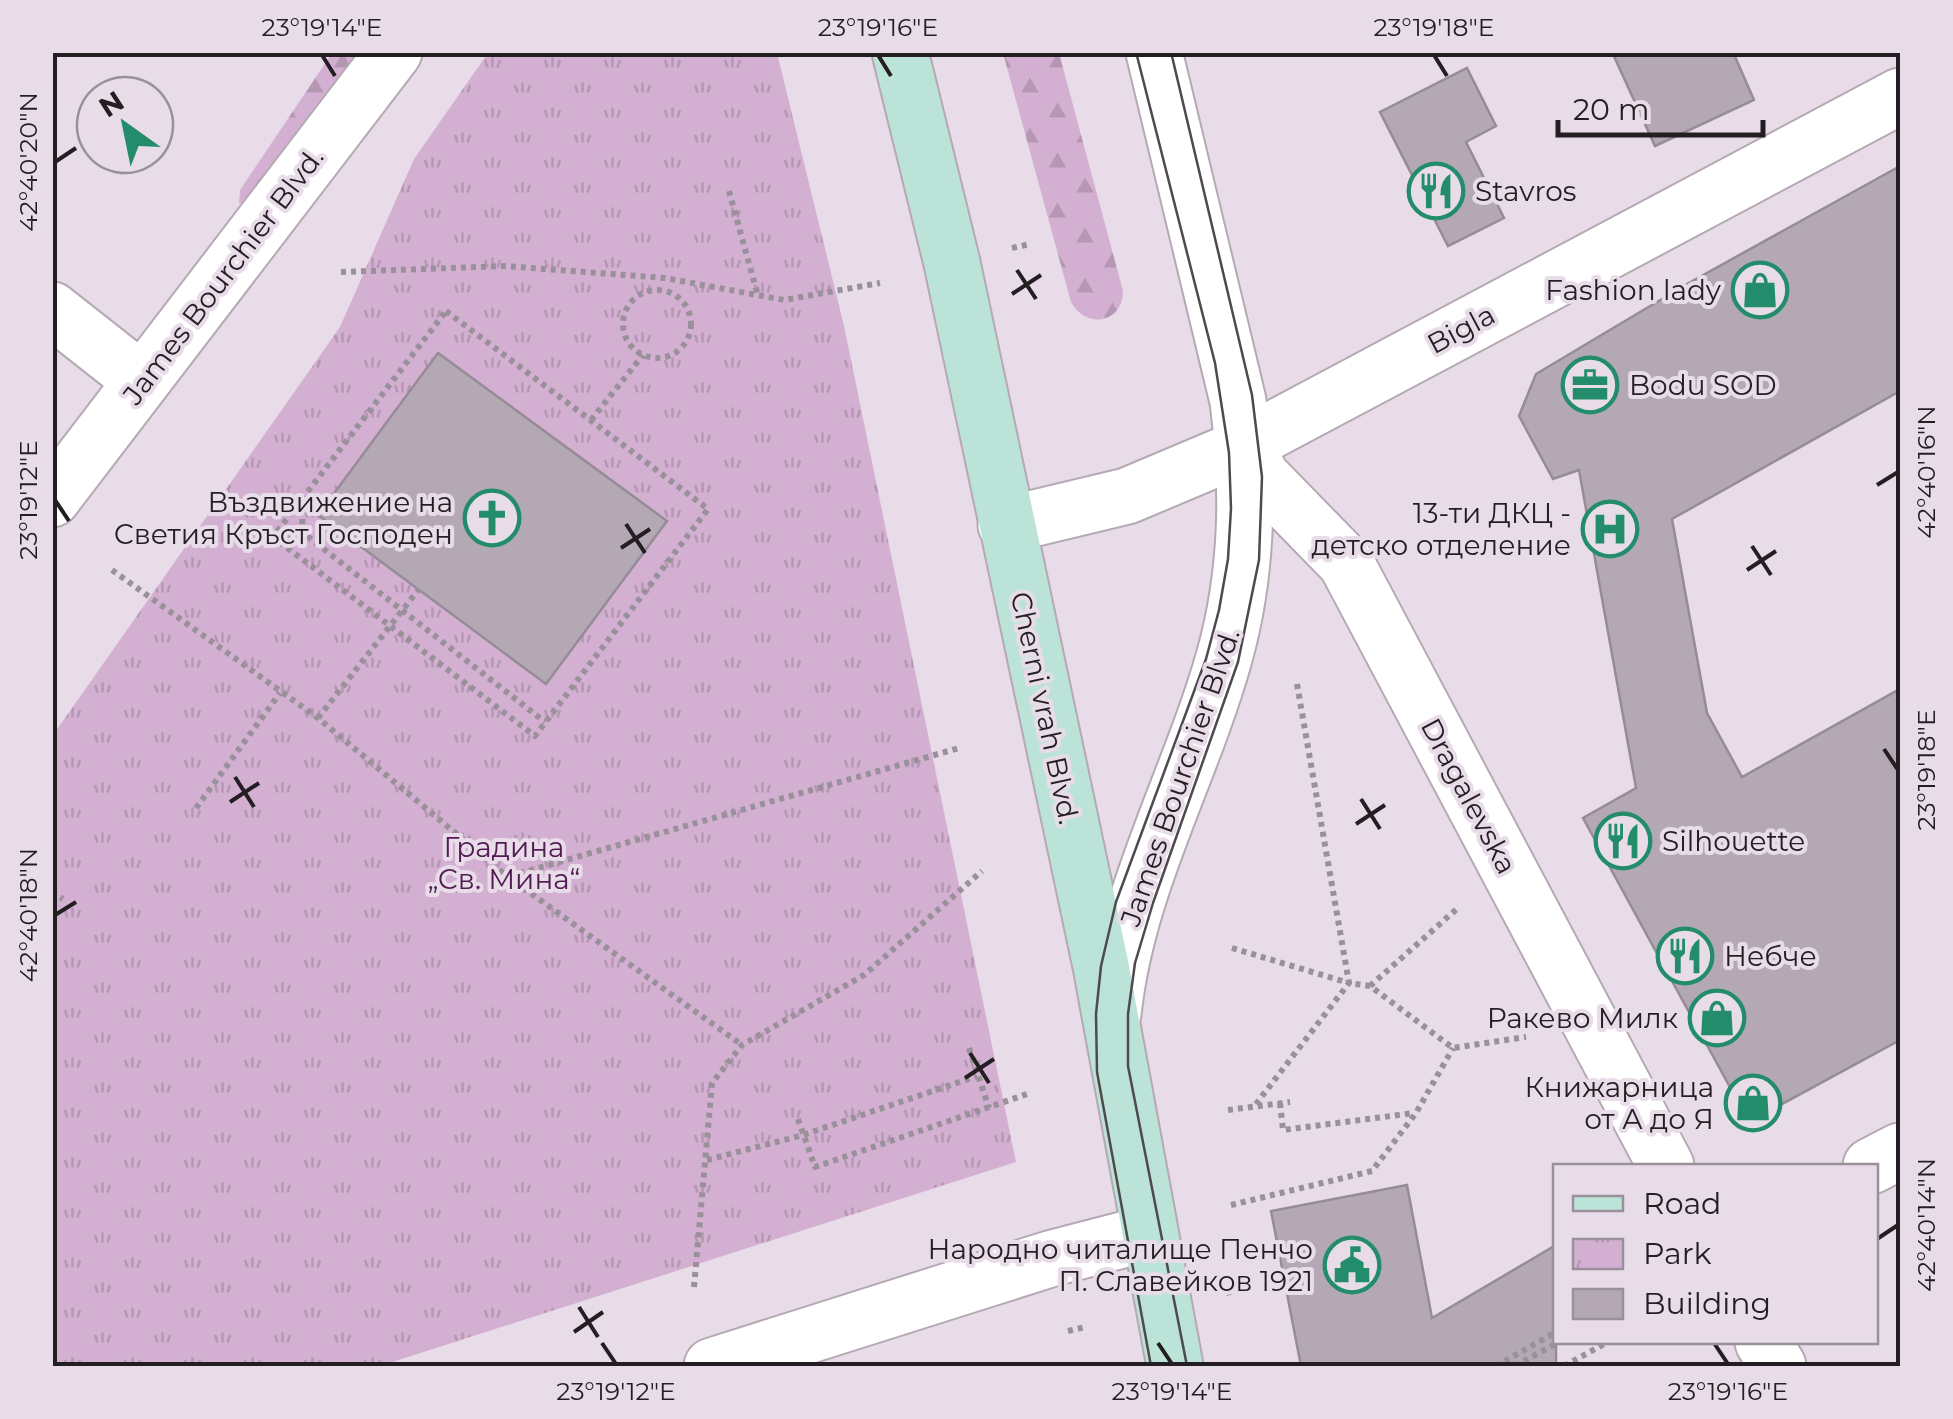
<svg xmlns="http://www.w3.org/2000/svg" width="1953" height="1419" viewBox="0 0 1953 1419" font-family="Montserrat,sans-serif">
<defs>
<pattern id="forest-firs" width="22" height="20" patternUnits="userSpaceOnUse" patternTransform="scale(2.5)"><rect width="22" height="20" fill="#d3b0d2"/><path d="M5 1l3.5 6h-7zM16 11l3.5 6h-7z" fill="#b597b4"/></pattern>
<pattern id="park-tufts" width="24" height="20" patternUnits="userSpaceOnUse" patternTransform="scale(2.5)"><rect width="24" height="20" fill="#d3b0d2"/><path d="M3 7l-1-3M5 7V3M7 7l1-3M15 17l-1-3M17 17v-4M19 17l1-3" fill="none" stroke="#b597b4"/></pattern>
</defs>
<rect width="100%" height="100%" fill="#e8dce8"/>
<!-- forest -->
<g fill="url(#forest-firs)">
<polygon points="332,53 360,53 248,205 239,203 240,190"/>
<path d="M1003 53H1059L1123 291C1123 323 1086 330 1071 302Z"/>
</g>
<!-- park -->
<polygon fill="url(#park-tufts)" points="488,53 777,53 844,326 1016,1162 380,1366 53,1366 53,735 340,327 414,159"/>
<!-- building -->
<g fill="#b3a8b3" stroke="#978c96" stroke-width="2.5">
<polygon points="1612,52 1733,52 1754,100 1655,146"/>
<polygon points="1467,68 1496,126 1466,142 1504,218 1448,246 1380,112"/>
<polygon points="1900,166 1900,391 1672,519 1707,713 1742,777 1900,689 1900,1040 1749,1122 1583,818 1636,788 1579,470 1553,479 1519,416 1536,374 1687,284"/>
<polygon points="438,353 667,521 546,684 318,515"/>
<polygon points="1407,1185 1432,1318 1556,1245 1556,1366 1301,1366 1271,1211"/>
</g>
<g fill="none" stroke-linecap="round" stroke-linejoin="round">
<!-- minor casing -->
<g stroke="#b5a9b4" stroke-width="59">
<g id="minor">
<polyline points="52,310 142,381"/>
<polyline points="1244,445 1262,477 1346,563 1666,1166"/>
<polyline points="52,499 394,52"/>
<polyline points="1006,525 1127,496 1229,453 1900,96"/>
<polyline points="1871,1166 1900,1151"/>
<polyline points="1763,1342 1778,1366"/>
<polyline points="712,1366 1053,1258 1149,1233"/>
</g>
</g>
<!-- tertiary casing -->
<g stroke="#b5a9b4" stroke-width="59">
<path id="tertiary" d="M1113 1014C1126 888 1190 778 1224 658 1248 573 1249 488 1238 401L1154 52"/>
</g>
<!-- secondary casing -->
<g stroke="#b5a9b4" stroke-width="59">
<polyline id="secondary" points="900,52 952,263 1101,966 1175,1366"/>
</g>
<!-- path -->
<g stroke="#999099" stroke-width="6" stroke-dasharray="5 5" stroke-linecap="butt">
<polyline points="729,191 758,296"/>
<polyline points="1012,248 1030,244"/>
<polyline points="341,272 505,266 665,278 784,300 880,283"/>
<circle cx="657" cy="324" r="34"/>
<polygon points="446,311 708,509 535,736 273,537"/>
<polyline points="591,420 643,355"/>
<polyline points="303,499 302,532 545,722"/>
<polyline points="112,570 318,718 508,877 742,1045"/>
<polyline points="1297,684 1349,983 1370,986 1453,1048 1526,1037"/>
<polyline points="318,718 419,589"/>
<polyline points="196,808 280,693"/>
<polyline points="510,876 959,748"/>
<polyline points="52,892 63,899"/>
<polyline points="1232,948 1349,983 1256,1104"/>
<polyline points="1370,986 1459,907"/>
<polyline points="969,1048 989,1108"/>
<polyline points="1280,1103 1283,1130 1414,1113"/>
<polyline points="1228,1110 1290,1102"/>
<polyline points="798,1119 815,1167 1027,1094"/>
<polyline points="707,1160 803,1135 977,1076"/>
<polyline points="1231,1205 1372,1171 1416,1113 1453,1048"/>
<polyline points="694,1287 712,1083 742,1045 864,975 982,871"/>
<polyline points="1226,1293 1245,1288"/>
<polyline points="1068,1331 1085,1327"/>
<polyline points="1496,1366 1556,1332"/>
<polyline points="1515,1366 1559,1342"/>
<polyline points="1564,1366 1608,1342"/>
</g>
<!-- minor -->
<use href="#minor" stroke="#fff" stroke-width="55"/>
<!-- tertiary -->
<use href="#tertiary" stroke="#fff" stroke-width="55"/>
<!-- secondary -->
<use href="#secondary" stroke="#bce3d7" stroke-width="55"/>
<!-- tram -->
<g stroke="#4f4a4f" stroke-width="2.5">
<polyline points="1136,52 1215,363 1229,453 1231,508 1228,559 1219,610 1206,659 1116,902 1101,966 1096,1014 1097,1072 1151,1366"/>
<polyline points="1171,52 1252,395 1262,477 1259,560 1238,662 1153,903 1135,963 1128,1014 1128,1066 1187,1366"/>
</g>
</g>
<!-- ticks -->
<path fill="none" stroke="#221e22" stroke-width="4" d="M322 55 335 76M878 55 891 76M1434 55 1447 76M55 162 76 148M1017 270 1036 299M1012 294 1041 275M1877 485 1898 472M55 500 69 521M626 524 645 553M1752 546 1771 575M621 548 650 529M1747 570 1776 551M1884 749 1898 770M235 777 254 807M1361 799 1380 829M230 802 259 783M1356 824 1385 805M55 915 76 902M970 1053 989 1083M965 1078 994 1059M1877 1239 1898 1225M579 1307 598 1337M574 1332 603 1312M602 1343 616 1364M1158 1343 1172 1364M1714 1343 1728 1364"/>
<!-- icons -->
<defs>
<g id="restaurant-ring" transform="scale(2.875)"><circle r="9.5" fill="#e8dce8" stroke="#238d6b" stroke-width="1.5"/><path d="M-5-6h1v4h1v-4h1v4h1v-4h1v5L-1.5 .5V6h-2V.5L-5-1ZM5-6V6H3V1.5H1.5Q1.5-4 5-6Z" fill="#238d6b"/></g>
<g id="shop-ring" transform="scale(2.875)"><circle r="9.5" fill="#e8dce8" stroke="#238d6b" stroke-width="1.5"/><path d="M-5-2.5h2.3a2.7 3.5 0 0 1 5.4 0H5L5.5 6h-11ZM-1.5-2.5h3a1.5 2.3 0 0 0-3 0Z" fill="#238d6b"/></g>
<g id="office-ring" transform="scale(2.875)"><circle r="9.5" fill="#e8dce8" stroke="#238d6b" stroke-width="1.5"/><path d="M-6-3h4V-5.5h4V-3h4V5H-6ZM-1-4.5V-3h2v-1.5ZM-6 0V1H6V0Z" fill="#238d6b"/></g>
<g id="church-ring" transform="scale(2.875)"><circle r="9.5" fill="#e8dce8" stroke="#238d6b" stroke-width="1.5"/><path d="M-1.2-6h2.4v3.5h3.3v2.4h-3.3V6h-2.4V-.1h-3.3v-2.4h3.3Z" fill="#238d6b"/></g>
<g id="hospital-ring" transform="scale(2.875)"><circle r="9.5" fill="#e8dce8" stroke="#238d6b" stroke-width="1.5"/><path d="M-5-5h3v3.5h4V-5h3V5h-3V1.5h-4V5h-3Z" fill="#238d6b"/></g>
<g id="civic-ring" transform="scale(2.875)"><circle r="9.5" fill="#e8dce8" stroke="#238d6b" stroke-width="1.5"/><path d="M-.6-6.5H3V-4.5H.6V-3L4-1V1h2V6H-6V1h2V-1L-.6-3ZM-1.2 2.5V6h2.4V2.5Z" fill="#238d6b"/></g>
</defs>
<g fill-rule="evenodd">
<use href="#restaurant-ring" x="1436" y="191"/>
<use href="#shop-ring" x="1760" y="290"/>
<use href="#office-ring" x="1590" y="385"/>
<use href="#church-ring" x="492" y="518"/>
<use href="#hospital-ring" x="1610" y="529"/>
<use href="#restaurant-ring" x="1623" y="841"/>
<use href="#restaurant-ring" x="1685" y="956"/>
<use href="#shop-ring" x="1717" y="1018"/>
<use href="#shop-ring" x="1753" y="1103"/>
<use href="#civic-ring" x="1352" y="1265"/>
</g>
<g text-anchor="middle" stroke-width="8" stroke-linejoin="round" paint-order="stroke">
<!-- poi labels -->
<g font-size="28" fill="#221e22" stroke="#e8dce8" text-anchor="end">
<text x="1475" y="201" text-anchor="start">Stavros</text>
<text x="1721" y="300">Fashion lady</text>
<text x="1629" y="395" text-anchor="start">Bodu SOD</text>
<text x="453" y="512">Въздвижение на<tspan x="453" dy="32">Светия Кръст Господен</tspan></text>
<text x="1571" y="523">13-ти ДКЦ -<tspan x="1571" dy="32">детско отделение</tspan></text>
<text x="1662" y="851" text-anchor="start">Silhouette</text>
<text x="1724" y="966" text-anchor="start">Небче</text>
<text x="1678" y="1028">Ракево Милк</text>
<text x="1714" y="1097">Книжарница<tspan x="1714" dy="32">от А до Я</tspan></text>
<text x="1313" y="1259">Народно читалище Пенчо<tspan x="1313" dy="32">П. Славейков 1921</tspan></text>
</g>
<!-- street labels -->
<g font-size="28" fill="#221e22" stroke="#e8dce8">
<text transform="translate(223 276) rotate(-53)" y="10">James Bourchier Blvd.</text>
<text transform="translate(1461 329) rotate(-28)" y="10">Bigla</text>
<text transform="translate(1045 708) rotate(78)" y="10">Cherni vrah Blvd.</text>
<text transform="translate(1180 777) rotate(-71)" y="10">James Bourchier Blvd.</text>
<text transform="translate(1469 796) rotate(62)" y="10">Dragalevska</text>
</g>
<!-- park labels -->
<g font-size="28" fill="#521a53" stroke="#e8dce8">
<text x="504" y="857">Градина<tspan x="504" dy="32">„Св. Мина“</tspan></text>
</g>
</g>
<!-- border -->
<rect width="1953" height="1419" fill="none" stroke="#e8dce8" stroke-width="110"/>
<!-- legend -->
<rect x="1553" y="1164" width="325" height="180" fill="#e8dce8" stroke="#999099" stroke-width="2.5"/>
<rect x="1573" y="1196" width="50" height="15" fill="#bce3d7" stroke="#999099" stroke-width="2.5"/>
<text x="1643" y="1214" font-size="30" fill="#221e22">Road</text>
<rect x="1573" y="1239" width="50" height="30" fill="url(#park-tufts)" stroke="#999099" stroke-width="2.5"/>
<text x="1643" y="1264" font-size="30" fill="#221e22">Park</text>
<rect x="1573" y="1289" width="50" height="30" fill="#b3a8b3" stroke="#999099" stroke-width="2.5"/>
<text x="1643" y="1314" font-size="30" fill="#221e22">Building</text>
<!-- north arrow -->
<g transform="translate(125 125) rotate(327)"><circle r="48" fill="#e8dce8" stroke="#999099" stroke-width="2.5"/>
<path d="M0-8L18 38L0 25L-18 38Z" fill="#238d6b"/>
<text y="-15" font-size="28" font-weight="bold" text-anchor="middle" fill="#221e22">N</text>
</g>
<!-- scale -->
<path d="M1558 120v15h205v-15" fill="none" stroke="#221e22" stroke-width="5"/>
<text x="1573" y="120" font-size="30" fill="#221e22" stroke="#e8dce8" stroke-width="8" paint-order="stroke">20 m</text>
<rect x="55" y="55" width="1843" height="1309" fill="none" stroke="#221e22" stroke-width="4"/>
<g font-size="25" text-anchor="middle" fill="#221e22">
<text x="322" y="36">23°19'14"E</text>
<text x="878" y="36">23°19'16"E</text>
<text x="1434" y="36">23°19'18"E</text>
<text transform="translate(28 162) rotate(-90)" y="9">42°40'20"N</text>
<text transform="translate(1926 472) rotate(-90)" y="9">42°40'16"N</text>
<text transform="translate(28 500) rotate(-90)" y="9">23°19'12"E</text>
<text transform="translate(1926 770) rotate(-90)" y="9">23°19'18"E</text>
<text transform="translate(28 915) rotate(-90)" y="9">42°40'18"N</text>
<text transform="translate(1926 1225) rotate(-90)" y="9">42°40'14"N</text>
<text x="616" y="1400">23°19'12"E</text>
<text x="1172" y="1400">23°19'14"E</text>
<text x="1728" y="1400">23°19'16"E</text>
</g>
</svg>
